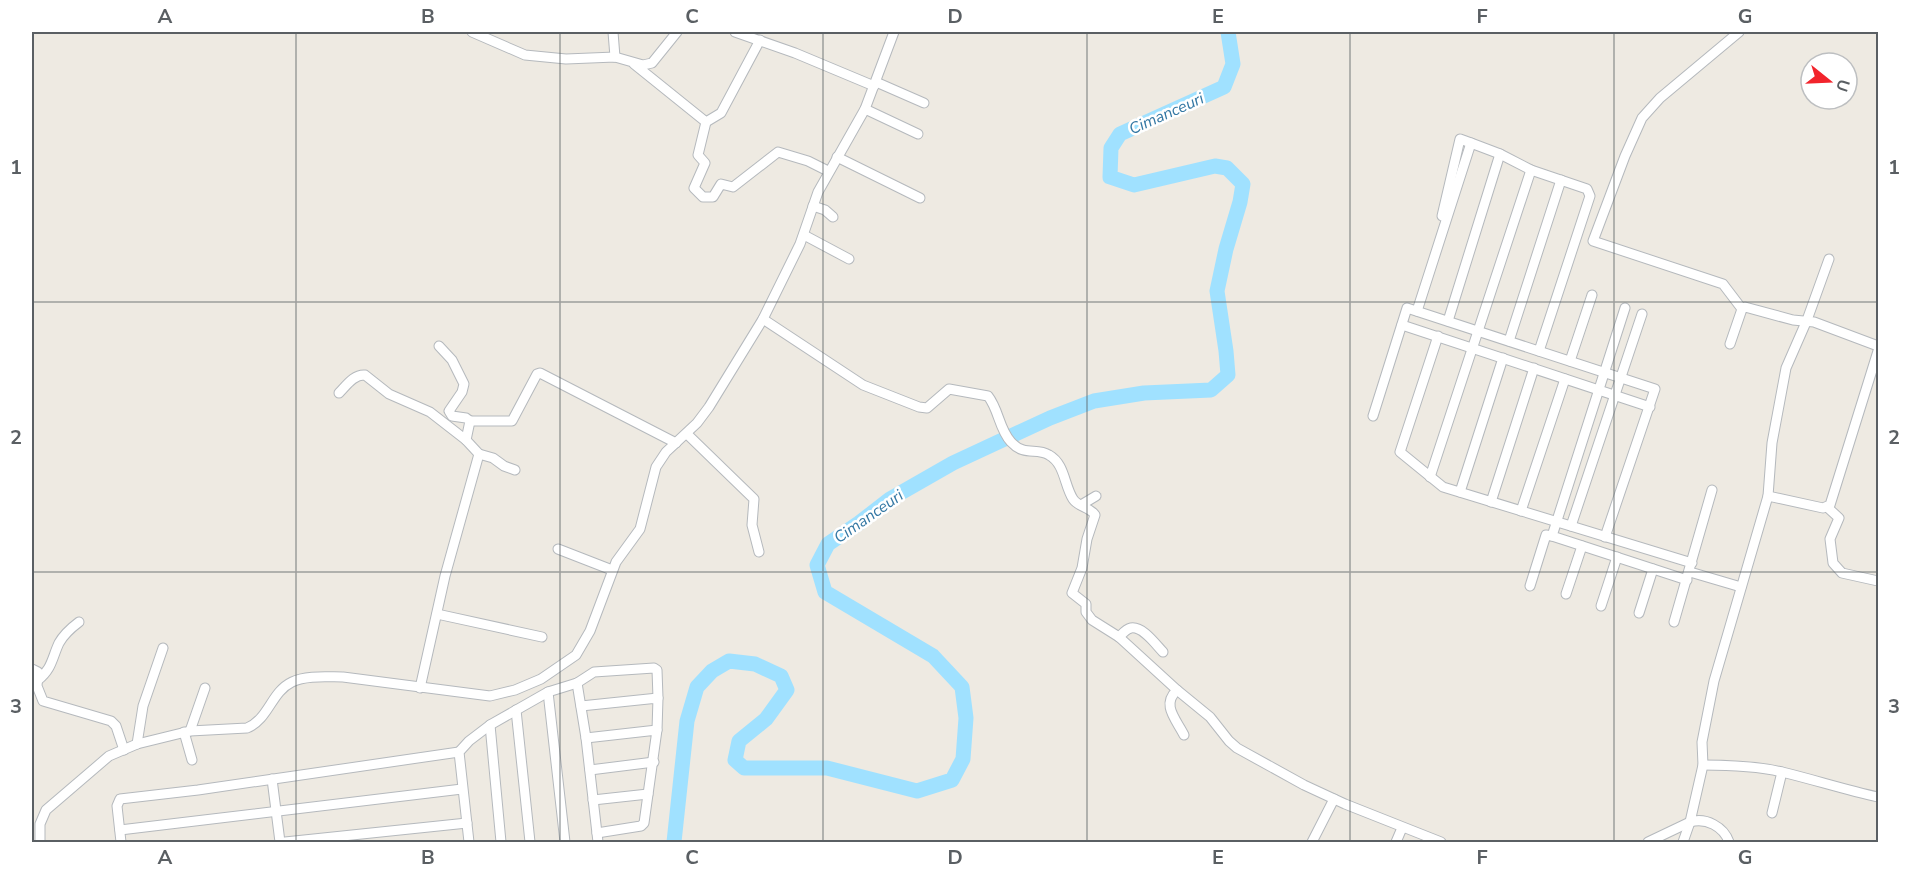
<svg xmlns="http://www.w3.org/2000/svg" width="1910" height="874" viewBox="0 0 1910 874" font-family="'Nunito Sans',sans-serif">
<rect width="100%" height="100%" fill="#eeeae2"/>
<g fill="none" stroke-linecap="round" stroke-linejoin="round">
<!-- river -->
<polyline stroke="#a0e1ff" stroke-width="15" points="674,842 687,721 697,687 712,671 729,661 755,664 781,676 787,690 766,719 739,741 735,760 744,768 827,768 917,791 952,780 963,759 966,718 962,687 933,656 825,592 817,565 828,544 859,523 890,499 953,463 1050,418 1094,401 1144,393 1211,390 1228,375 1226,351 1217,291 1226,249 1240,202 1243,184 1227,168 1215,166 1134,185 1110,177 1111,148 1120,134 1224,87 1233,64 1228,32"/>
<!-- minor casing -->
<g stroke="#b5b9bd" stroke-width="11">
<g id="minor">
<polyline points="472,32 525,55 566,59 615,57 643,65 652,63 677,32"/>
<polyline points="613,32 615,57"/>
<polyline points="735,32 795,53 874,86"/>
<polyline points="1739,32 1660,98 1642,118 1625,156 1593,241 1723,284 1742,309"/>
<polyline points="634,64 706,122 721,113 760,40"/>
<polyline points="876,82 924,103"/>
<polyline points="865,109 918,134"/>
<polyline points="706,122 698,155 705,163 694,188 703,197 713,197 721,184 733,187 778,152 808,161 828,171"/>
<polyline points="837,157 920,198"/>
<polyline points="813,206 825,210 833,217"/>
<polyline points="1442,216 1460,139 1471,143"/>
<polyline points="804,235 849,259"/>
<polyline points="1625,308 1552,536 1687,580"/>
<polyline points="1417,311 1471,143 1500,154 1531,170 1587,189 1590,196 1539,351"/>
<path d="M763 319 863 385 919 407 927 408 949 389 988 396C999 410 999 429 1011 442 1025 457 1036 447 1049 455 1065 464 1064 485 1073 499 1078 507 1090 507 1095 515L1087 539 1082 568 1072 593 1086 604V612L1092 620 1119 637 1177 690 1210 717 1229 741 1237 748 1304 785 1345 804 1441 842"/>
<polyline points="1448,321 1500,154"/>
<polyline points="1402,325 1650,407"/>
<polyline points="1438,336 1400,452 1443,487 1692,563"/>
<polyline points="1509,341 1561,180"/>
<polyline points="1730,344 1742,309 1745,307 1793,320 1814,322 1878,346"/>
<polyline points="439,346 452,360 464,384 462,392 449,411 452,416 466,418 470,421 466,440"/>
<polyline points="1570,361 1592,295"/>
<path d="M339 393C346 386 354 374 365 375L389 394 430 412 466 440 479 454 445 576 420 688"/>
<polyline points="1373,416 1407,308 1655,389 1605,537"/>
<polyline points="470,421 512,421 537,374 540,373 676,443"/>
<polyline points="687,434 754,499 752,525 759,552"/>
<polyline points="479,454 493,458 504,466 515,470"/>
<polyline points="1430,477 1531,170"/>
<polyline points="1460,492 1503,358"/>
<polyline points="1768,496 1772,443 1786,368 1807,320 1829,259"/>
<polyline points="1491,502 1534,368"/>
<polyline points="1081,505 1096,496"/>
<polyline points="1827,507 1839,518 1830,539 1833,563 1842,573 1878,581"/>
<polyline points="1521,511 1565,379"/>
<polyline points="1571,526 1642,314"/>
<polyline points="558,549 612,570"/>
<polyline points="1690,572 1741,587"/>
<polyline points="1530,586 1546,535 1552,536"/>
<polyline points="1566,594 1582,546"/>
<polyline points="1601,606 1617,557"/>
<polyline points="1639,613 1653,569"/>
<polyline points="437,614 542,637"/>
<polyline points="1674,622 1712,490"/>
<path d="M1119 637C1122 634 1126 629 1131 628 1143 626 1156 645 1163 652"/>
<polyline points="32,669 38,672 37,686 43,701 111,721 116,726 124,750"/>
<path d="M38 680C52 669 52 658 59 643 64 634 71 628 79 622"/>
<polyline points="577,683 586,738 598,842"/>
<path d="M1177 690C1161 705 1176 719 1184 735"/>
<polyline points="548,692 565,842"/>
<polyline points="581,706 658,698 657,730"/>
<polyline points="516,710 530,842"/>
<polyline points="490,725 501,842"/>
<polyline points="190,731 205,688"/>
<polyline points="184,732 192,760"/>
<polyline points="586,738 657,730 644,823 641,826 597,833"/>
<polyline points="137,744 143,706 163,648"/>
<path d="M1703 765C1729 765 1757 766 1782 772 1815 780 1846 790 1878 797"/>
<polyline points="590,770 654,762"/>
<polyline points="272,779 280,842"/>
<polyline points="593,800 648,794"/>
<polyline points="1772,813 1782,772"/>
<polyline points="120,830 462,789"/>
<path d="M40 842V824L46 810 109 756 137 744 190 731 247 728C269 719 271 692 292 682 306 675 327 677 343 677L490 696 515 690 541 679 576 655 590 631 616 562 640 529 656 467 666 452 697 423 709 407 763 319 800 244 818 192 865 109 894 32"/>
<polyline points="121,842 117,806 120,799 198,790 459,752"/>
<polyline points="285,842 467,823"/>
<polyline points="469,842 459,752 469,741 490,725 548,692 577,683 594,672 654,668 657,670 658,698"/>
<polyline points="1312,842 1334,799"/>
<polyline points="1396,842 1402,828"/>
<polyline points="1648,842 1690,822"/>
<polyline points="1683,842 1690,822"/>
<path d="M1729 842C1724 827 1706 817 1690 822L1703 765 1702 742 1714 681 1768 496 1823 508 1830 505 1878 351"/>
</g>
</g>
<!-- minor -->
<use href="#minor" stroke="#fff" stroke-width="9"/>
</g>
<!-- grid -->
<path fill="none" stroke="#5a5f63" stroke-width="1.5" stroke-opacity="0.55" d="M296 32V842M560 32V842M823 32V842M1087 32V842M1350 32V842M1614 32V842M32 302H1878M32 572H1878"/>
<g text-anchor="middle" stroke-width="5" stroke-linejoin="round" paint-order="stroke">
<!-- water labels -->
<g font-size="16" font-style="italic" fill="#3478a4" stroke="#fff">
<text transform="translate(1166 113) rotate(-24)" y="6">Cimanceuri</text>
<text transform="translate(868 516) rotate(-35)" y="6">Cimanceuri</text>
</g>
</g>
<!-- border -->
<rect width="1910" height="874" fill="none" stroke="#ffffff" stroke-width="66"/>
<!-- north arrow -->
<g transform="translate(1829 81) rotate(108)"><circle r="28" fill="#ffffff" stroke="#bdbfc1" stroke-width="1.5"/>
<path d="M0-4.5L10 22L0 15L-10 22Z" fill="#f2242c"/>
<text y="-9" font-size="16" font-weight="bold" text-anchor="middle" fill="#5a5f63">U</text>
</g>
<rect x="33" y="33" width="1844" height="808" fill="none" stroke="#5a5f63" stroke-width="2"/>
<g font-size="20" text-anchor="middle" font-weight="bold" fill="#5a5f63">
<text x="165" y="23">A</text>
<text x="428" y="23">B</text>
<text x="692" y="23">C</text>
<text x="955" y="23">D</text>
<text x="1218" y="23">E</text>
<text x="1482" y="23">F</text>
<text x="1745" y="23">G</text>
<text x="16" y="174">1</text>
<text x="1894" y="174">1</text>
<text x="16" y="444">2</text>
<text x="1894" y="444">2</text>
<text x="16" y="713">3</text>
<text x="1894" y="713">3</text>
<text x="165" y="864">A</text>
<text x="428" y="864">B</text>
<text x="692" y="864">C</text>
<text x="955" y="864">D</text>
<text x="1218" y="864">E</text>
<text x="1482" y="864">F</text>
<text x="1745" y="864">G</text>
</g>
</svg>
